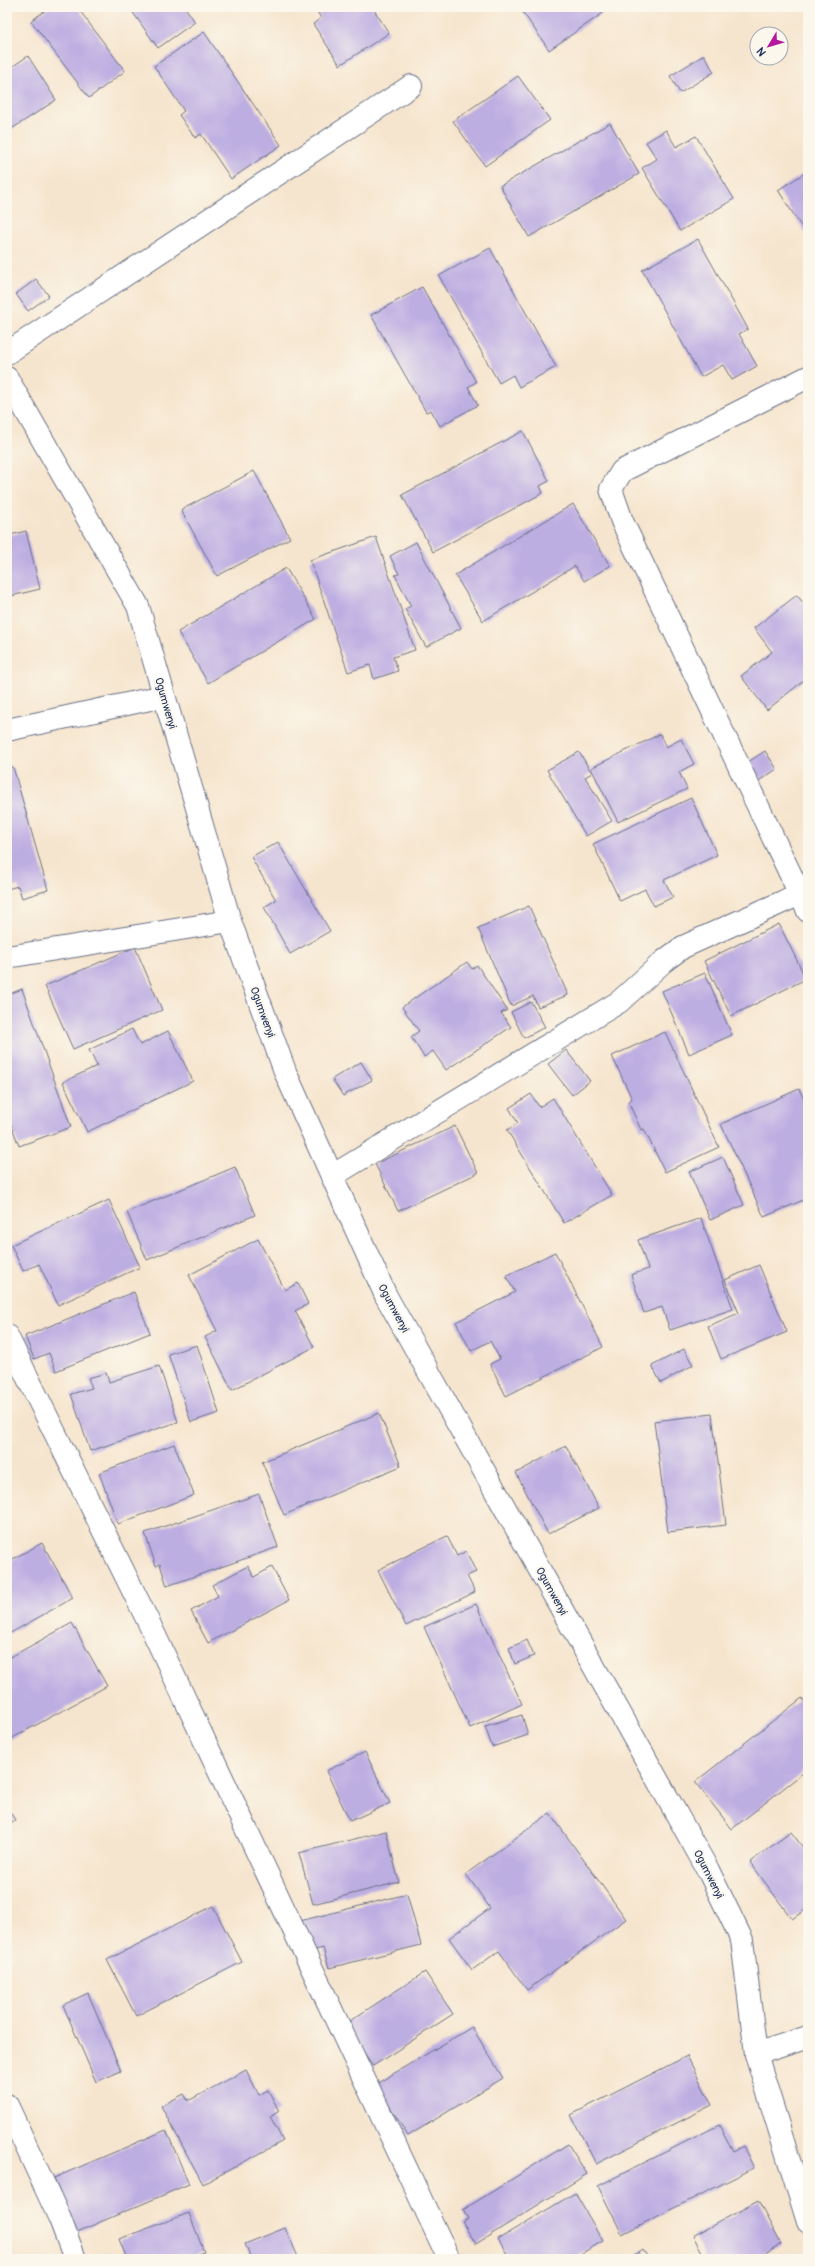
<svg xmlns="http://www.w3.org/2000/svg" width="815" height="2266" viewBox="0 0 815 2266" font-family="Pangolin,sans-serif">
<rect width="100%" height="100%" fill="#fbf7ec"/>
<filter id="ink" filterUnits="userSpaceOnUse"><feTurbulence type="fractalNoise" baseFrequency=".025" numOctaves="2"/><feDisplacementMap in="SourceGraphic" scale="8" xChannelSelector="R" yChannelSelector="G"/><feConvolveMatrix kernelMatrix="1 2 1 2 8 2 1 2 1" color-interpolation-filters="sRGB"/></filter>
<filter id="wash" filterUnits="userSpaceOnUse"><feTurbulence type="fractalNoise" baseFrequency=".012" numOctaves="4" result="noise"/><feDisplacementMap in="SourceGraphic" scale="16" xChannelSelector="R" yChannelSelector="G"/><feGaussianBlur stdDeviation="0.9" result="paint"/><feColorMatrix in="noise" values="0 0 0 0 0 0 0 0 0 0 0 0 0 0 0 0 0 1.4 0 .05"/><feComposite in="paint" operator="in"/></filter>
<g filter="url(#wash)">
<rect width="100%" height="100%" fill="#f6e5ce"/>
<g id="blocks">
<!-- building -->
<g fill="#bdaee2">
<polygon points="50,7 77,7 125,71 89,98 31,21"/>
<polygon points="129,7 185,7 195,22 158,48"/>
<polygon points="314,7 372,7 389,33 340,65 313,24 321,18"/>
<polygon points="528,7 612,7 549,50 522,11"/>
<polygon points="204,32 281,145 231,179 201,134 195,138 179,115 184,111 154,66"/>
<polygon points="704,55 714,72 680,93 670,76"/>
<polygon points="28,56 56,100 7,132 7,70"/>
<polygon points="518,76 550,120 485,166 453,121"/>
<polygon points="610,123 639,174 529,237 500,186"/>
<polygon points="666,130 676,147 696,136 734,199 680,231 642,168 657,159 646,142"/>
<polygon points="808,171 808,237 778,190"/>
<polygon points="698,239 748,329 739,334 757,366 732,380 723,365 701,377 642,270"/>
<polygon points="490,248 556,367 519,387 513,375 499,383 439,276"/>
<polygon points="36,279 49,296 28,311 16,294"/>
<polygon points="422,287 476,382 468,387 478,405 440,426 431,410 426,412 371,315"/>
<polygon points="523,431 549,481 540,486 543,493 433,552 402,495"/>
<polygon points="254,471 290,538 217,576 181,510"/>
<polygon points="573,504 610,566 584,581 575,566 483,621 455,575"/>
<polygon points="26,531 40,589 7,597 7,536"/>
<polygon points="376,537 415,650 393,657 398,671 374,679 370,665 348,672 310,560"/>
<polygon points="416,542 461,628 426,647 405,609 411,606 395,575 399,574 390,556"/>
<polygon points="286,568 316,619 208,683 178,632"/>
<polygon points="797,595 803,603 808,599 808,677 767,710 741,676 772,652 754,628"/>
<polygon points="660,734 666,747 681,739 694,764 679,772 687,789 618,822 591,768"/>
<polygon points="765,751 777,769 757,782 745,764"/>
<polygon points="579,752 592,773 585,777 612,821 586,836 547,770"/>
<polygon points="13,767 48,890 22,898 18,886 7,889 7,769"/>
<polygon points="691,798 717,855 664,880 673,897 654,906 645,889 620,901 593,844"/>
<polygon points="278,842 330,931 290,954 264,907 276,900 251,857"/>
<polygon points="529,906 568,995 538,1007 533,996 511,1006 478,928"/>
<polygon points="779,924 806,979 731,1016 704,961"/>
<polygon points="135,947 162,1010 73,1049 45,986"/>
<polygon points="467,962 472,969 477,965 507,1010 501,1013 511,1027 446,1070 433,1051 424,1057 411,1037 419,1031 402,1007"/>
<polygon points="705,973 732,1035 689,1054 662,991"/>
<polygon points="22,989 71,1127 19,1146 7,1113 7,995"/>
<polygon points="531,1002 545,1027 524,1038 511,1012"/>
<polygon points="132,1029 140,1045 168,1031 193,1081 87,1132 63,1082 97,1066 89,1050"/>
<polygon points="665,1032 719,1147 665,1172 644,1129 641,1130 628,1101 632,1099 612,1056"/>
<polygon points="566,1050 590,1081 572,1095 548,1064"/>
<polygon points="361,1062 372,1080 343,1096 332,1079"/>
<polygon points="799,1089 808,1107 808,1198 764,1217 721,1124"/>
<polygon points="531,1094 539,1107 553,1098 612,1195 564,1223 507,1130 518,1123 509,1108"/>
<polygon points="455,1126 478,1173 398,1211 375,1164"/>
<polygon points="723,1157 744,1205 710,1220 689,1172"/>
<polygon points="235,1167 255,1215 147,1260 127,1212"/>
<polygon points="109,1200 140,1267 58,1305 39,1264 23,1271 11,1245"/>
<polygon points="701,1218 733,1309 670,1330 662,1307 644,1313 631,1275 648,1269 638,1240"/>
<polygon points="258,1239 285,1290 298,1283 308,1304 295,1311 314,1347 232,1390 205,1337 217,1331 189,1275"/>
<polygon points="555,1252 603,1347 506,1396 490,1364 500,1359 490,1341 471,1351 456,1322 515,1292 506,1276"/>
<polygon points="759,1265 787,1332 721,1359 708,1326 739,1313 725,1280"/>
<polygon points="134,1292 150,1333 56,1371 49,1353 34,1359 25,1336"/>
<polygon points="197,1345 219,1413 191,1422 168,1354"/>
<polygon points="684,1349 693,1365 661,1383 652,1366"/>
<polygon points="159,1366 178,1422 90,1451 71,1394 92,1388 88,1378 106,1373 109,1382"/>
<polygon points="379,1413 401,1466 284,1515 262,1462"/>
<polygon points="712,1414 726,1525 668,1532 654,1421"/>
<polygon points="174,1444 194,1495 118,1524 99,1473"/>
<polygon points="566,1446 599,1508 548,1534 516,1473"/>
<polygon points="259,1494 278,1547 167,1586 160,1564 156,1566 145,1533"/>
<polygon points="447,1536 457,1556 466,1551 476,1572 467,1576 475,1592 406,1626 378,1570"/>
<polygon points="42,1543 73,1598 7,1635 7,1562"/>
<polygon points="248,1566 254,1577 272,1567 289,1600 208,1643 191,1611 218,1596 212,1585"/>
<polygon points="476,1604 522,1704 470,1728 424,1627"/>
<polygon points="72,1623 107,1686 7,1741 7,1659"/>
<polygon points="527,1640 534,1656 515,1664 509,1648"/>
<polygon points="802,1698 808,1706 808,1769 732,1829 695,1782"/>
<polygon points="522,1715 528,1735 492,1747 485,1726"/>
<polygon points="365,1752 390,1803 350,1821 326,1771"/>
<polygon points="7,1807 15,1820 7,1825"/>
<polygon points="550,1813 626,1919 527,1990 499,1951 472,1970 449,1938 490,1908 466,1874"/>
<polygon points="386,1831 399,1882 313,1904 299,1853"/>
<polygon points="791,1832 808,1854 808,1908 792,1919 750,1862"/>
<polygon points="407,1894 421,1945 329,1968 323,1948 308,1952 300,1921"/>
<polygon points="213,1906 242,1962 136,2016 107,1960"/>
<polygon points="425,1972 453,2014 373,2066 345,2024"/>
<polygon points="88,1993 121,2071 96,2082 63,2005"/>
<polygon points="472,2027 503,2078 408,2136 376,2084"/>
<polygon points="687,2056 712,2105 596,2164 571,2115"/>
<polygon points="246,2070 259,2095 268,2090 279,2111 270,2116 283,2141 203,2184 161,2106 184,2094 188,2101"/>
<polygon points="719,2125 733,2151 743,2146 754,2168 622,2234 598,2186"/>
<polygon points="166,2130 189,2184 77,2232 54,2178"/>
<polygon points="568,2144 587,2174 476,2244 462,2222 468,2219 463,2210"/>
<polygon points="575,2193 603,2241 572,2259 510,2259 498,2239"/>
<polygon points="758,2201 781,2244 754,2259 706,2259 693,2236"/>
<polygon points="189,2213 204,2252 187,2259 127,2259 119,2239"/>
<polygon points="285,2228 299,2259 251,2259 245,2244"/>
<polygon points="643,2250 649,2259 630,2259"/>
</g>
</g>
</g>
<g filter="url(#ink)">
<use href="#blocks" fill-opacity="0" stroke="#686f85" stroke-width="1"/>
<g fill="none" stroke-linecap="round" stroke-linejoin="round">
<!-- minor casing -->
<g stroke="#686f85" stroke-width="24">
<g id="minor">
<polyline points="7,353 411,86"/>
<polyline points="808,377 622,471 611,489 622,521 808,911"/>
<polyline points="7,378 138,606 230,921 286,1074 386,1296 708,1870 742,1940 756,2054 808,2222"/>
<polyline points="7,730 164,696"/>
<polyline points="7,957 230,921"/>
<polyline points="332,1176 619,1002 664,961 683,947 800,894"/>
<polyline points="7,1336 149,1623 449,2259"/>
<polyline points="756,2054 808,2037"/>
<polyline points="7,2105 60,2219 75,2259"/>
</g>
</g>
<!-- minor -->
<use href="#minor" stroke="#fff" stroke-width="22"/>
</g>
</g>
<g text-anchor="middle" stroke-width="4" stroke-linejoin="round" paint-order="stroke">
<!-- street labels -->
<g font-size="11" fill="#1b2f5e" stroke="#fbf7ec">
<text transform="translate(166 703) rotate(74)" y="4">Ogumwenyi</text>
<text transform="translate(263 1012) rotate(70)" y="4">Ogumwenyi</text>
<text transform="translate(394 1308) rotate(62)" y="4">Ogumwenyi</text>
<text transform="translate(552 1591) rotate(61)" y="4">Ogumwenyi</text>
<text transform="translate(709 1874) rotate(63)" y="4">Ogumwenyi</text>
</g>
</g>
<!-- margin -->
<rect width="815" height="2266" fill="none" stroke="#fbf7ec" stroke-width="24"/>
<!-- north arrow -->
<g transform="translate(769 46) rotate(232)"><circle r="19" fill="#fbf7ec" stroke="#a1a7b3"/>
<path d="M0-3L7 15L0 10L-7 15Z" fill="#b5179e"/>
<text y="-6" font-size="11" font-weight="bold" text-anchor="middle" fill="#1b2f5e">N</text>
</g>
</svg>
